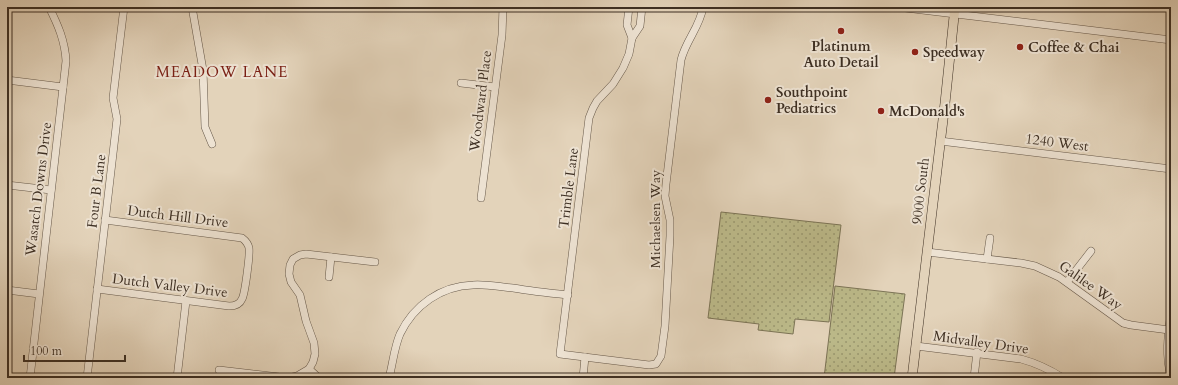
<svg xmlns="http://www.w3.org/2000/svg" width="1178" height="385" viewBox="0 0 1178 385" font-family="Cardo,serif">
<defs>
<pattern id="grass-dots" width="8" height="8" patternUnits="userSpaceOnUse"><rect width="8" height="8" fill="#bcba8a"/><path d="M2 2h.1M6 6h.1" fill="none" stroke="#9a9870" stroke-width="1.8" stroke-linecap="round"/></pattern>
</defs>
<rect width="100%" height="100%" fill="#e3d3ba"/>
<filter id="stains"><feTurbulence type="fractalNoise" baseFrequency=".005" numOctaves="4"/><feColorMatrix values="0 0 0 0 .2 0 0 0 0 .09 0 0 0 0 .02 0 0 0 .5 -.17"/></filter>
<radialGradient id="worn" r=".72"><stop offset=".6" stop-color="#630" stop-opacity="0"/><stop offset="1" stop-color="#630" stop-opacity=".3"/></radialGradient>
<!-- grass -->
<g fill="url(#grass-dots)" stroke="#7c7456">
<polygon points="721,212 841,225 829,322 795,319 793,334 758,330 759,324 708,318"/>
<polygon points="835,286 905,294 894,378 824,378"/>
</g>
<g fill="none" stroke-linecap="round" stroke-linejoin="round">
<!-- minor casing -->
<g stroke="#665849" stroke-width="8">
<g id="minor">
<polyline points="192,7 203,70 205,127 212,144"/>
<polyline points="629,7 627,25 632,38"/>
<path d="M642 7 640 26 632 38 629 54 623 68 613 84 597 101 593 108 589 118 560 354 649 365 656 364 661 356 665 326 670 236V220L665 196 666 184 681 60C686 40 700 27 703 7"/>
<polyline points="897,7 1171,40"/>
<polyline points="7,80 63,87"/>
<polyline points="461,83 495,87"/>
<polyline points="940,141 1171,169"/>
<polyline points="7,185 51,190"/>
<polyline points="481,198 502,35 503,7"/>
<polyline points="927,252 1021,263 1035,266 1059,277 1123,323 1131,325 1169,330"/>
<polyline points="987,259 990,238"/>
<polyline points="329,277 331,257"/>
<polyline points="1067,282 1091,251"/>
<path d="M97 289 229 306C235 306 240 304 242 299 245 294 250 254 249 248 248 243 246 241 242 238L105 220"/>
<polyline points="7,290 39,294"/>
<path d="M1171 312C1168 335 1165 355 1171 377"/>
<path d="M916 346 1021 359C1036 363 1049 369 1063 378"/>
<polyline points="309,369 319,378"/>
<polyline points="219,370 288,378 297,376 309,369 313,362 315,354 314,343 306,321 300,295 291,282 289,274 290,265 293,259 300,255 306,254 375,262"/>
<path d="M30 378 66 61C65 41 58 25 49 7"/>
<polyline points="87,378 117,119 113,98 124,7"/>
<polyline points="177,378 186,301"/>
<path d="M389 378C393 363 394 348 400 334 414 305 441 286 473 285 486 284 500 287 513 288 531 291 549 293 568 295"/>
<polyline points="583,378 585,357"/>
<polyline points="974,378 977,352"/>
</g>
</g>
<!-- major casing -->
<g stroke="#3d2f23" stroke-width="10">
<polyline id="major" points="912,378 945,103 955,7"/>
</g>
<!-- minor -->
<use href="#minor" stroke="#ede2d2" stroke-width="7"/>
<!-- major -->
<use href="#major" stroke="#e3d3ba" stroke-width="9"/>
</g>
<!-- markers -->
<g fill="#8f2418" stroke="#ede2d2" stroke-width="1.5">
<circle cx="841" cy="31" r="4"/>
<circle cx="1020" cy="47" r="4"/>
<circle cx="915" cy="52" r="4"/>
<circle cx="768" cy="100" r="4"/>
<circle cx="881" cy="111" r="4"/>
</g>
<g text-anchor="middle" stroke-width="4" stroke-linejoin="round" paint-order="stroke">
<!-- poi labels -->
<g font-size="14" font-weight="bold" fill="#3d2f23" stroke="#ede2d2" text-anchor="start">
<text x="841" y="51" text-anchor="middle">Platinum<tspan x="841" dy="16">Auto Detail</tspan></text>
<text x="1028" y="52">Coffee &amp; Chai</text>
<text x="923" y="57">Speedway</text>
<text x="776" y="97">Southpoint<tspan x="776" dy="16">Pediatrics</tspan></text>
<text x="889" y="116">McDonald's</text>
</g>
<!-- street labels -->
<g font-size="14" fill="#3d2f23" stroke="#ede2d2">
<text transform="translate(480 101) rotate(-83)" y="5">Woodward Place</text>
<text transform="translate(1057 142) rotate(7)" y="5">1240 West</text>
<text transform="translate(568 188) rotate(-83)" y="5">Trimble Lane</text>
<text transform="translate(38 189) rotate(-83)" y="5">Wasatch Downs Drive</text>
<text transform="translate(96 191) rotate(-83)" y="5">Four B Lane</text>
<text transform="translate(920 191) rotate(-83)" y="5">9000 South</text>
<text transform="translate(178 216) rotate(7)" y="5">Dutch Hill Drive</text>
<text transform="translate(655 219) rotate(-90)" y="5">Michaelsen Way</text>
<text transform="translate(170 285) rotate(7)" y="5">Dutch Valley Drive</text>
<text transform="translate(1091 285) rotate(35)" y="5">Galilee Way</text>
<text transform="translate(981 342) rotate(8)" y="5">Midvalley Drive</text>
</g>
<!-- neighbourhood labels -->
<g font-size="15" letter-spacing="1" fill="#7a1f14" stroke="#ede2d2">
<text x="222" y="77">MEADOW LANE</text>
</g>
</g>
<!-- margin -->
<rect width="1178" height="385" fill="none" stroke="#e3d3ba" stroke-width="24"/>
<rect x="8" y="8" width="1162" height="369" fill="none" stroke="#3d2f23" stroke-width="2"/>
<rect x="12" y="12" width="1154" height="361" fill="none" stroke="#3d2f23"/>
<!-- scale -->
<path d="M24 355v6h101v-6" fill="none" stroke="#3d2f23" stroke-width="2"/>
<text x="30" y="355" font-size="12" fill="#3d2f23" stroke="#ede2d2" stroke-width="3" paint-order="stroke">100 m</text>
<rect width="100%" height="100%" filter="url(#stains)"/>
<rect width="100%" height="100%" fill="url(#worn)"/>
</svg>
